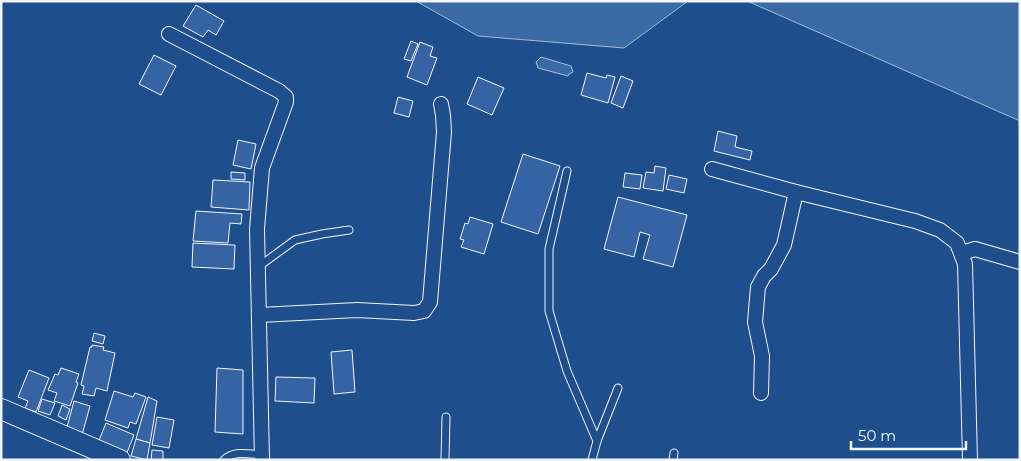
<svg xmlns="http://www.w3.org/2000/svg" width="1021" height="461" viewBox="0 0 1021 461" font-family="Montserrat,sans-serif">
<rect width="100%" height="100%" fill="#1f4e8c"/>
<!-- water -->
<g fill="#3b69a3" stroke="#a8bbd7">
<polygon points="416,1 688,1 624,48 478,36"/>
<polygon points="747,1 1020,1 1020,121"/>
<polygon points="541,57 571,66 573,72 569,74 568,76 538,68 536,62"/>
</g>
<!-- building -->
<g fill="#3563a3" stroke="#f2f6ff">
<polygon points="196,5 224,21 216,35 208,30 203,37 183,26"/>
<polygon points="411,41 418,44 411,61 404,59"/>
<polygon points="420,42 433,47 430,56 437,58 427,85 407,77"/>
<polygon points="154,55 176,66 161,95 139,84"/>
<polygon points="587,73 606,78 607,75 615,77 608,103 581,95"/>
<polygon points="621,76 633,81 623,108 611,103"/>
<polygon points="478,77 504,88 492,115 467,104"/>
<polygon points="398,97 413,101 409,117 394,113"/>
<polygon points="718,131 737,136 735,147 752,151 750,160 714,151"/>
<polygon points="238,140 256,144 251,169 233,165"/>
<polygon points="523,154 560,166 538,234 501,222"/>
<polygon points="655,166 666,168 663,191 643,188 646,172 654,173"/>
<polygon points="231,172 245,173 245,180 231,179"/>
<polygon points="625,173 642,175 640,189 623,187"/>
<polygon points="669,175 687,179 684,193 666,189"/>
<polygon points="213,180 250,182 249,210 211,207"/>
<polygon points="618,197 687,215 673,267 643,259 650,235 640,232 634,257 604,249"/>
<polygon points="196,211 242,214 241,224 230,223 228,243 193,241"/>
<polygon points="470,217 493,224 484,254 461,247 464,240 460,239 465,223 468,224"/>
<polygon points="193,243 235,245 234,269 192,267"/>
<polygon points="94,333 105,336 103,344 92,341"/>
<polygon points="92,345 104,347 103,350 115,353 107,391 96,388 94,396 82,394 84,386 81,385 90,347 92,347"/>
<polygon points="352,350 355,392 334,394 331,352"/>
<polygon points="61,368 79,374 76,382 78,383 70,406 54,401 57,393 48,390 55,374 58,375"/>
<polygon points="217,368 243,370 243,434 215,432"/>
<polygon points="29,370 49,378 36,412 25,408 28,401 18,397"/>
<polygon points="276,377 315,378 314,403 275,401"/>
<polygon points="114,391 133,397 135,393 146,397 136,424 130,422 128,428 105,420"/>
<polygon points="148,397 157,401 150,443 136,439"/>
<polygon points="42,399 55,403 50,415 38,411"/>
<polygon points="74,401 90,406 82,435 66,431"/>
<polygon points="62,405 70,409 66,420 58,416"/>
<polygon points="157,417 174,420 169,448 152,445"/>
<polygon points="106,423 134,435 126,455 98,443"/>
<polygon points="136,439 150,443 147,460 131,456"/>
<polygon points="152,450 163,451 163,460 151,460"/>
</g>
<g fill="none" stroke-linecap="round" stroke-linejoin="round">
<!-- lane casing -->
<g stroke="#f2f6ff" stroke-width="9">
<g id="lane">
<polyline points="567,171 549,249 549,311 567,371 597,441"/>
<polyline points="258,267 295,240 322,234 349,230"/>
<path d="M224 460C234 450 249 454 262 455"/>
<polyline points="445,460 446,417"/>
<polyline points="592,460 597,441 618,388"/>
<polyline points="673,460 674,453"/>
</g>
</g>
<!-- street casing -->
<g stroke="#f2f6ff" stroke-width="16">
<g id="street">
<polyline points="169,34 279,91 286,97 286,102 262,168 257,229 262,460"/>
<polyline points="712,169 796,192 784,245 771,269 764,276 758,287 755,322 762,356 761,393"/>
<polyline points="796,192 915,221 940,230 957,243 965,264 970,460"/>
<polyline points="962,253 975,249 1020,262"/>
<polyline points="260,315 357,310 414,313 424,311 430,302 444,132 443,115 441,104"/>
</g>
</g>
<!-- secondary casing -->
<g stroke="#f2f6ff" stroke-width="22">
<polyline id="secondary" points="1,409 120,460"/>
</g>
<!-- lane -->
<use href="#lane" stroke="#1f4e8c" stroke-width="7"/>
<!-- street -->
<use href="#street" stroke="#1f4e8c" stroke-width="14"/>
<!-- secondary -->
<use href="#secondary" stroke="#1f4e8c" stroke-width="20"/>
</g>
<!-- border -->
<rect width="1021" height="461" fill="none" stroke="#f2f6ff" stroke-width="5"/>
<!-- scale -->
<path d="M851 441v8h115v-8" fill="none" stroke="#f2f6ff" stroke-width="2.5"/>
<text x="858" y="441" font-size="15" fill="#f2f6ff" stroke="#1f4e8c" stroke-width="4" paint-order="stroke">50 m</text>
</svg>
